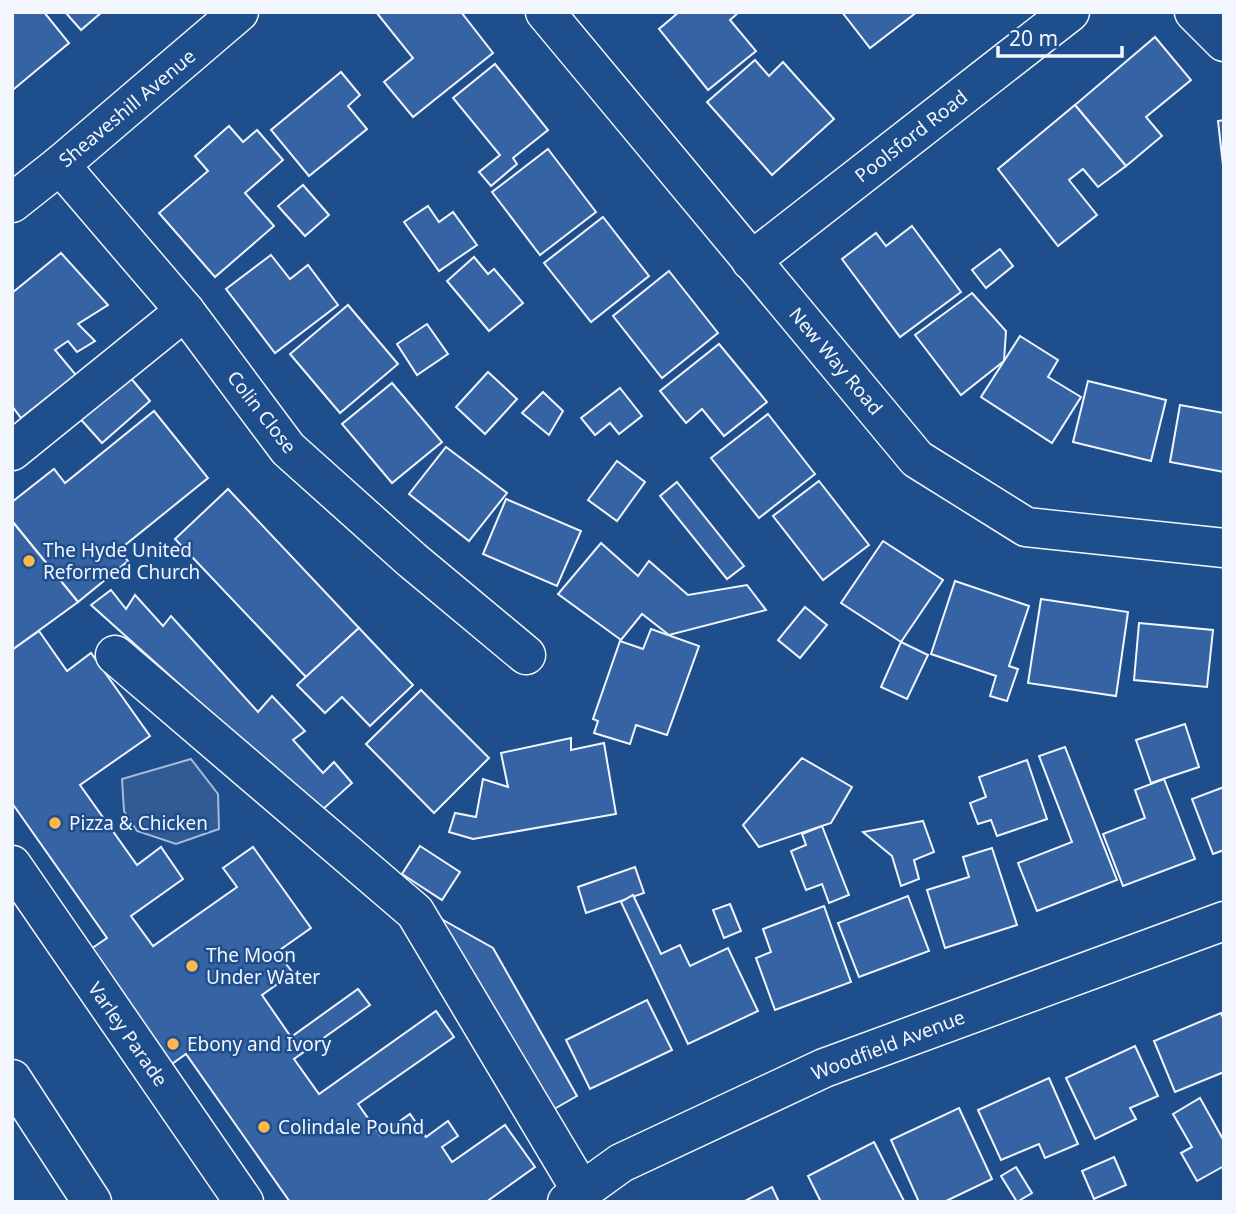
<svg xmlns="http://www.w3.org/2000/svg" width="1236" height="1214" viewBox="0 0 1236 1214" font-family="'Noto Sans',sans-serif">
<rect width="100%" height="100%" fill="#1f4e8c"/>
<!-- built -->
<polygon fill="#305b95" stroke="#a8bbd7" stroke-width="2" points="191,759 218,794 219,829 176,844 137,831 124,811 122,779"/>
<!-- building -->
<g fill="#3563a3" stroke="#f2f6ff" stroke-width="2">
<polygon points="12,12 44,12 69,43 14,89 12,87"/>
<polygon points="65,12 102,12 81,30"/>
<polygon points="376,12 461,12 493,53 413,117 384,82 413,58"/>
<polygon points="679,12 739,12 730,20 756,51 708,90 659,29"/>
<polygon points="842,12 917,12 870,48"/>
<polygon points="1155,37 1191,80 1146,117 1162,136 1126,166 1075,105"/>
<polygon points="755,60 769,76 783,62 834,119 772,175 707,102"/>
<polygon points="495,64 548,130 513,158 517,164 491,186 479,172 500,155 453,98"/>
<polygon points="341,72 360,95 348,106 367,129 309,176 271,130"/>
<polygon points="1075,105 1126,166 1098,187 1083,169 1069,180 1097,215 1058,246 998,169"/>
<polygon points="1224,120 1224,174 1218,121"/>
<polygon points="229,126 243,142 257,130 283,160 245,193 274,226 215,277 159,213 208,171 195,156"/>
<polygon points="548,149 596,212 540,255 492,192"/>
<polygon points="303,185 329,215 305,236 278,206"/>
<polygon points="428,206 439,222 453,212 477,245 439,271 404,222"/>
<polygon points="603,217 649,276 591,322 544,263"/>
<polygon points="912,226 961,292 900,337 842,259 876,233 886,246"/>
<polygon points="1000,249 1013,266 986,288 972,270"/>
<polygon points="61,253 108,305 78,324 95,341 77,352 68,341 55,350 76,375 21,418 12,406 12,293"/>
<polygon points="271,255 290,279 308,265 338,305 275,353 226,289"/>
<polygon points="474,257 488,274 494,269 523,303 489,331 447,281"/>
<polygon points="669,271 718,333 662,378 613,316"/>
<polygon points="972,293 1006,331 1004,361 961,395 915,335"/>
<polygon points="348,305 398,364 340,413 290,354"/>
<polygon points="427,324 448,354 417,375 397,344"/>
<polygon points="1020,336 1058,360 1048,377 1081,397 1052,443 981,397"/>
<polygon points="719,344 767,402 724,436 702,409 686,423 660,391"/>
<polygon points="124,370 150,401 102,443 75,413"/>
<polygon points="488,372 517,399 485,434 456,407"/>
<polygon points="1088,381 1166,400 1151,461 1073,442"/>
<polygon points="392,383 442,442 392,483 342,424"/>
<polygon points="620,388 642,416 619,434 610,423 595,435 581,418"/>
<polygon points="543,392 563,411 549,435 522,413"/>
<polygon points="1180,405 1224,413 1224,472 1170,462"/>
<polygon points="154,411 208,478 119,550 128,561 78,602 12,521 12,502 54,469 65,483"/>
<polygon points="768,414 815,474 759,518 711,458"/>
<polygon points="446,447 507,493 469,541 409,494"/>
<polygon points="617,461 645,482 617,521 588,500"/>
<polygon points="819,481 869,545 823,580 773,516"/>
<polygon points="677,482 744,566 727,579 660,496"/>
<polygon points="228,489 359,628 306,677 175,539"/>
<polygon points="506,499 581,531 557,586 483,554"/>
<polygon points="12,521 78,602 12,650"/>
<polygon points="883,541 943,580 901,642 841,603"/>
<polygon points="601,543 638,576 649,561 688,595 747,585 766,610 669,635 642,614 621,640 558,594"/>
<polygon points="955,581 1029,606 1009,666 1018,669 1007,701 990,696 996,676 931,654"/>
<polygon points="111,590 126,609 135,595 163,626 171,616 258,712 272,696 305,731 293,740 323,773 334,762 352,783 321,811 91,605"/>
<polygon points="1041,599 1128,612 1116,696 1028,683"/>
<polygon points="805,607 827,625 800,658 778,640"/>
<polygon points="1139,623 1213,630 1207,687 1134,680"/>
<polygon points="359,628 413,685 370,726 342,697 325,713 297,685"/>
<polygon points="651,629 699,646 667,735 636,725 630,744 594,733 598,721 593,719 620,641 643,649"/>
<polygon points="39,631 67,671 91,653 150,736 80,785 137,865 161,847 183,879 131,916 153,946 237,887 223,868 253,847 311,928 277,952 293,973 262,995 291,1037 358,989 370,1005 294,1059 319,1094 436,1011 454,1037 358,1104 380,1135 410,1114 426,1137 448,1121 458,1136 442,1147 452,1162 505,1125 535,1167 486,1202 290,1202 186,1054 169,1066 88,951 107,938 12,803 12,650"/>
<polygon points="901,642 928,655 907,699 881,687"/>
<polygon points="421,690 489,758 434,813 366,744"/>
<polygon points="1185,724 1199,767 1151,783 1136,740"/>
<polygon points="571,738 571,750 604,743 616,814 473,839 449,832 455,813 476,817 483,779 508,787 501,753"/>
<polygon points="1065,747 1117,880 1037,911 1018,863 1072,842 1039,756"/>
<polygon points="802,758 852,787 831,823 759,847 743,825"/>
<polygon points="1027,760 1047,819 997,836 991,820 978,824 970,803 986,797 979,777"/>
<polygon points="1164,779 1195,859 1123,886 1103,834 1145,818 1135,790"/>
<polygon points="1224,787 1224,850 1213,854 1192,799"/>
<polygon points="923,821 934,852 914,860 919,879 901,886 892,856 863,832"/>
<polygon points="822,826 849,895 829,903 822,884 806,890 791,851 806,845 802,834"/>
<polygon points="420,846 460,872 442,900 402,874"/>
<polygon points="992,848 1017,925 945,948 927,890 969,877 963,857"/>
<polygon points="635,867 644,893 586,913 578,887"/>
<polygon points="633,895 661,954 680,945 690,966 728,948 758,1011 688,1044 621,902"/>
<polygon points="908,896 929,951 859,977 838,923"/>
<polygon points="730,904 741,931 724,938 713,910"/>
<polygon points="824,906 851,982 775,1010 756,958 771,952 763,929"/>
<polygon points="436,916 493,948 577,1096 549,1112"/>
<polygon points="647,1000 672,1050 590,1089 566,1040"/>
<polygon points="1221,1013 1224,1020 1224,1072 1175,1092 1154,1041"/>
<polygon points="1135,1046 1158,1096 1130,1108 1136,1119 1095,1139 1066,1078"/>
<polygon points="1049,1078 1078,1144 1045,1158 1039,1144 1001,1160 978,1110"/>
<polygon points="1200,1098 1224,1141 1224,1166 1197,1181 1181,1153 1192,1147 1173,1114"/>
<polygon points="959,1108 992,1179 944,1202 919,1202 891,1140"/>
<polygon points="874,1142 904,1201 821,1202 808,1176"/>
<polygon points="1114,1157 1126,1185 1094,1199 1082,1171"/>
<polygon points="1016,1167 1032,1193 1017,1202 1001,1176"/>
<polygon points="772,1187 779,1202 743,1202"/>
</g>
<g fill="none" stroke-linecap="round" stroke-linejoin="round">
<!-- minor casing -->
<g stroke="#f2f6ff" stroke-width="41">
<g id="minor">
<polyline points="545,12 917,459 1026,527 1224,548"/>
<polyline points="1194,12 1224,42"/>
<polyline points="60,165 185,311 288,449 412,560 526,655"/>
<polyline points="12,203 60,165 239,12"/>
<polyline points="751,261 1070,12"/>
<polyline points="12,451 185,311"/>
<polyline points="115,655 415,912 582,1192"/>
<polyline points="12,865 244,1202"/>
<polyline points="567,1202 621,1163 824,1068 1224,921"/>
</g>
</g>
<!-- major casing -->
<g stroke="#f2f6ff" stroke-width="41">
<polyline id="major" points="12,1079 92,1202"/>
</g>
<!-- minor -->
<use href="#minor" stroke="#1f4e8c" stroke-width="38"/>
<!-- major -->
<use href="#major" stroke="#1f4e8c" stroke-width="38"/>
</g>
<!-- markers -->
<g fill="#ffb74d" stroke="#1f4e8c" stroke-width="2.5">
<circle cx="29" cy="561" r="7"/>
<circle cx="55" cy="823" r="7"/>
<circle cx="192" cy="966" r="7"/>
<circle cx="173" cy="1044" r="7"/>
<circle cx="264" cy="1127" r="7"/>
</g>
<g text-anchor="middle" stroke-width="5" stroke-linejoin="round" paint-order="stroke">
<!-- street labels -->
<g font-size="19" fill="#f2f6ff" stroke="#1f4e8c">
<text transform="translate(127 108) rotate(-40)" y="7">Sheaveshill Avenue</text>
<text transform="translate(911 136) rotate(-38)" y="7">Poolsford Road</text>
<text transform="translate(836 361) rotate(50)" y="7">New Way Road</text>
<text transform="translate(262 412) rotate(52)" y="7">Colin Close</text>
<text transform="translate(128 1034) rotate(55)" y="7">Varley Parade</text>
<text transform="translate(888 1045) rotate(-21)" y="7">Woodfield Avenue</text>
</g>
<!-- poi labels -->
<g font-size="19" fill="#f2f6ff" stroke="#1f4e8c" text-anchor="start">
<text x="43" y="557">The Hyde United<tspan x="43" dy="22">Reformed Church</tspan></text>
<text x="69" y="830">Pizza &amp; Chicken</text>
<text x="206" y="962">The Moon<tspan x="206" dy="22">Under Water</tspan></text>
<text x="187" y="1051">Ebony and Ivory</text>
<text x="278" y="1134">Colindale Pound</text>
</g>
</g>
<!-- border -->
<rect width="1236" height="1214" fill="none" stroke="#f2f6ff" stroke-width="28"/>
<!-- scale -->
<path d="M998 46v10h124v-10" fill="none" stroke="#f2f6ff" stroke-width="3.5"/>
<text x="1009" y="46" font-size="21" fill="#f2f6ff" stroke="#1f4e8c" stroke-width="5" paint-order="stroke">20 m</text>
</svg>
